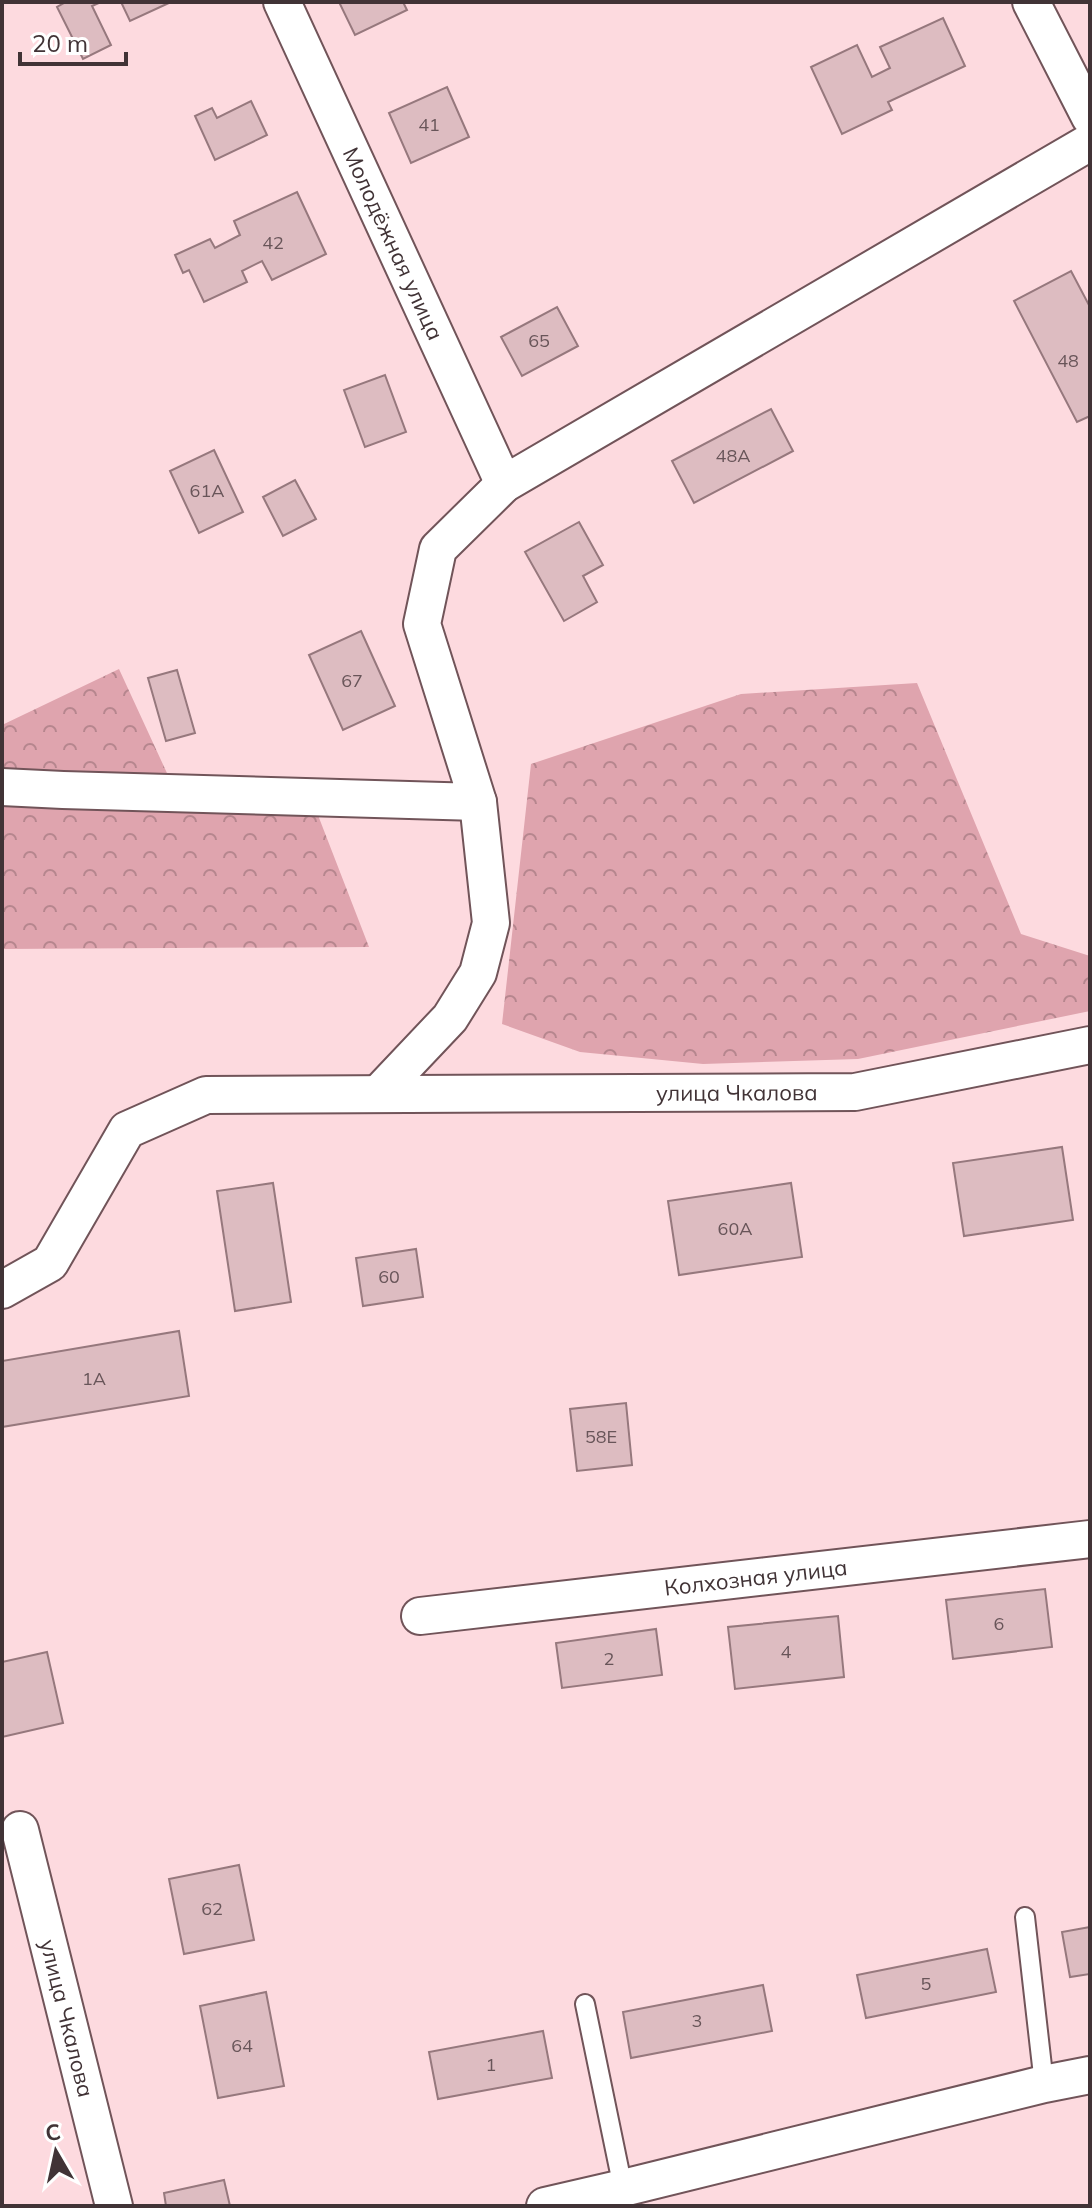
<svg xmlns="http://www.w3.org/2000/svg" width="1092" height="2208" viewBox="0 0 1092 2208" font-family="Mulish,sans-serif">
<defs>
<pattern id="forest-crowns" width="20" height="18" patternUnits="userSpaceOnUse" patternTransform="scale(2)"><rect width="20" height="18" fill="#dfa4ae"/><path d="M2 6a3 3 0 1 1 6 0M12 15a3 3 0 1 1 6 0" fill="none" stroke="#b6868e"/></pattern>
</defs>
<rect width="100%" height="100%" fill="#fddadf"/>
<!-- forest -->
<g fill="url(#forest-crowns)">
<polygon points="119,669 172,784 316,810 369,947 2,949 2,725"/>
<polygon points="917,683 1021,934 1090,956 1090,1011 858,1059 703,1064 580,1052 502,1024 531,764 741,694"/>
</g>
<!-- building -->
<g fill="#ddbcc1" stroke="#96787d" stroke-width="2">
<polygon points="66,2 101,2 92,6 111,45 83,59 57,7"/>
<polygon points="121,2 171,2 130,21"/>
<polygon points="339,2 403,2 407,10 355,35"/>
<polygon points="943,18 965,66 888,102 892,110 842,134 811,67 857,45 872,77 890,68 880,47"/>
<polygon points="447,87 469,137 411,163 389,113"/>
<polygon points="251,101 267,135 215,160 195,116 212,108 217,118"/>
<polygon points="297,192 326,254 272,280 262,261 242,271 247,282 204,302 189,270 183,273 175,255 210,239 215,248 240,235 234,221"/>
<polygon points="1071,271 1090,307 1090,416 1077,422 1014,301"/>
<polygon points="557,307 578,346 522,376 501,337"/>
<polygon points="385,375 406,432 365,447 344,390"/>
<polygon points="771,409 793,451 694,503 672,461"/>
<polygon points="214,450 243,512 199,533 170,471"/>
<polygon points="295,480 316,519 283,536 263,497"/>
<polygon points="579,522 603,565 583,576 597,602 564,621 525,552"/>
<polygon points="361,631 395,706 343,730 309,655"/>
<polygon points="177,670 195,733 166,741 148,678"/>
<polygon points="1062,1147 1073,1220 964,1236 953,1163"/>
<polygon points="273,1183 291,1302 235,1311 217,1191"/>
<polygon points="791,1183 802,1257 679,1275 668,1201"/>
<polygon points="416,1249 423,1297 363,1306 356,1258"/>
<polygon points="179,1331 189,1396 2,1427 2,1361"/>
<polygon points="626,1403 632,1465 577,1471 570,1409"/>
<polygon points="1045,1589 1052,1647 953,1659 946,1600"/>
<polygon points="838,1616 844,1677 735,1689 728,1627"/>
<polygon points="656,1629 662,1675 562,1688 556,1643"/>
<polygon points="47,1652 63,1723 2,1737 2,1662"/>
<polygon points="239,1865 254,1940 184,1954 169,1879"/>
<polygon points="1090,1927 1090,1974 1070,1977 1062,1932"/>
<polygon points="987,1949 996,1992 866,2018 857,1975"/>
<polygon points="763,1985 772,2031 631,2058 623,2012"/>
<polygon points="266,1992 284,2086 218,2098 200,2006"/>
<polygon points="543,2031 552,2078 438,2099 429,2052"/>
<polygon points="224,2180 230,2206 166,2206 164,2193"/>
</g>
<g fill="none" stroke-linecap="round" stroke-linejoin="round">
<!-- lane casing -->
<g stroke="#715459" stroke-width="22">
<g id="lane">
<polyline points="1025,1917 1044,2084"/>
<polyline points="585,2004 623,2188"/>
</g>
</g>
<!-- street casing -->
<g stroke="#715459" stroke-width="40">
<g id="street">
<path id="s1" d="M282 2 504 484"/>
<polyline points="1031,2 1090,117"/>
<polyline points="2,787 63,790 478,802 422,624 438,549 504,484 1090,142"/>
<polyline points="379,1093 450,1018 478,973 491,923 478,802"/>
<path id="s2" d="M2 1290 50 1263 127 1130 206 1095 855 1092 1090 1045"/>
<path id="s3" d="M420 1616 1090 1539"/>
<path id="s4" d="M20 1830 114 2206"/>
<polyline points="545,2206 623,2188 1044,2084 1090,2075"/>
</g>
</g>
<!-- lane -->
<use href="#lane" stroke="#fff" stroke-width="18"/>
<!-- street -->
<use href="#street" stroke="#fff" stroke-width="36"/>
</g>
<g text-anchor="middle" stroke-width="6" stroke-linejoin="round" paint-order="stroke">
<!-- number labels -->
<g font-size="18" fill="#685559">
<text x="429" y="131">41</text>
<text x="273" y="249">42</text>
<text x="539" y="347">65</text>
<text x="1068" y="367">48</text>
<text x="733" y="462">48А</text>
<text x="207" y="497">61А</text>
<text x="352" y="687">67</text>
<text x="735" y="1235">60А</text>
<text x="389" y="1283">60</text>
<text x="94" y="1385">1А</text>
<text x="601" y="1443">58Е</text>
<text x="999" y="1630">6</text>
<text x="786" y="1658">4</text>
<text x="609" y="1665">2</text>
<text x="212" y="1915">62</text>
<text x="926" y="1990">5</text>
<text x="697" y="2027">3</text>
<text x="242" y="2052">64</text>
<text x="491" y="2071">1</text>
</g>
<!-- street labels -->
<g font-size="22" fill="#413336" stroke="#fff">
<text dy="8" stroke="none"><textPath href="#s1" startOffset="266">Молодёжная улица</textPath></text>
<text dy="8" stroke="none"><textPath href="#s2" startOffset="826">улица Чкалова</textPath></text>
<text dy="8" stroke="none"><textPath href="#s3" startOffset="338">Колхозная улица</textPath></text>
<text dy="8" stroke="none"><textPath href="#s4" startOffset="194">улица Чкалова</textPath></text>
</g>
</g>
<!-- border -->
<rect width="1092" height="2208" fill="none" stroke="#413336" stroke-width="8"/>
<!-- north arrow -->
<g transform="translate(56 2152) rotate(351)" stroke="#ffffff" stroke-width="6" paint-order="stroke">
<path d="M0-6L14 30L0 20L-14 30Z" fill="#413336"/>
<text y="-12" font-size="22" font-weight="bold" text-anchor="middle" fill="#413336">С</text>
</g>
<!-- scale -->
<path d="M20 52v12h106v-12" fill="none" stroke="#413336" stroke-width="4"/>
<text x="32" y="52" font-size="24" fill="#413336" stroke="#ffffff" stroke-width="6" paint-order="stroke">20 m</text>
</svg>
